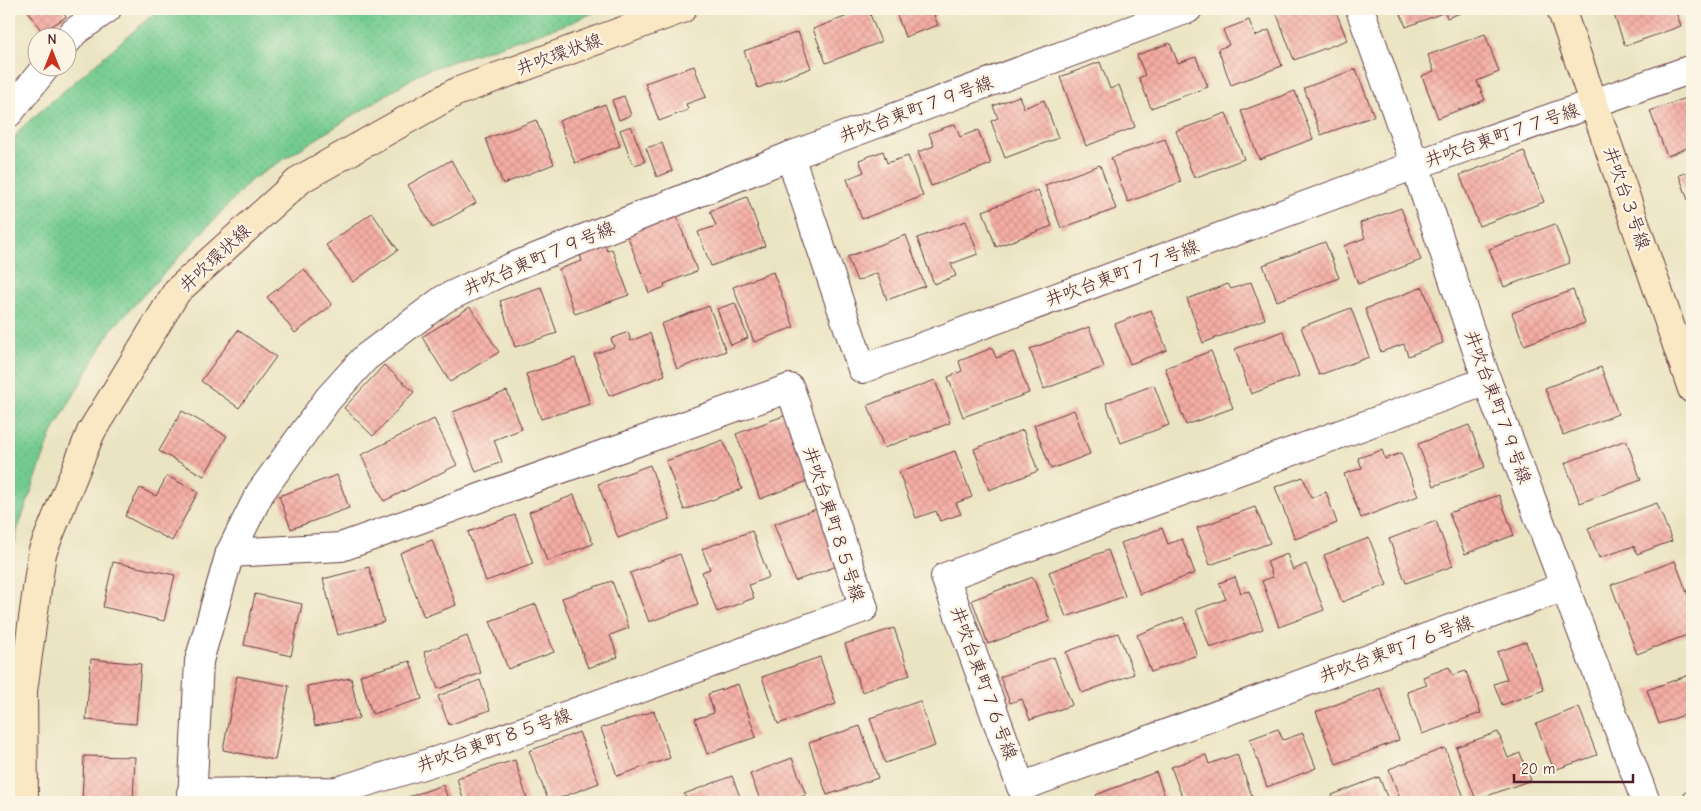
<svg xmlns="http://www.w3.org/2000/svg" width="1701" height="811" viewBox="0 0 1701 811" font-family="'Comic Neue','Klee One',sans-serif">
<defs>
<pattern id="grass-dots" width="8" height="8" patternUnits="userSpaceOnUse" patternTransform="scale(1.25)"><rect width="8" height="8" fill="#73cb90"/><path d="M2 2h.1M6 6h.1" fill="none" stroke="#65ae7c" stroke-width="1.8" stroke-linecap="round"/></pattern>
<pattern id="building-cross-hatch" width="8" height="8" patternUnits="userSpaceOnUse" patternTransform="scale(1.25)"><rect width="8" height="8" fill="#f4ada4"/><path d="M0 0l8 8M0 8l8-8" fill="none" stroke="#d3948d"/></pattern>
</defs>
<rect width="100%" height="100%" fill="#fcf5e5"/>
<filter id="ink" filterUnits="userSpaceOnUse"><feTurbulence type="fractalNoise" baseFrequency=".02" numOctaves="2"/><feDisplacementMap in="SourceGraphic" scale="10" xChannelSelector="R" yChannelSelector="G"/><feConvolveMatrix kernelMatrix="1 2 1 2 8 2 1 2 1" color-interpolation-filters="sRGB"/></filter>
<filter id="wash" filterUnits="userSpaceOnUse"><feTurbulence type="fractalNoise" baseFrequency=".0096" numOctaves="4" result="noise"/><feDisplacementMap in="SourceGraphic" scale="20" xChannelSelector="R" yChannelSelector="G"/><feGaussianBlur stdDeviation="1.12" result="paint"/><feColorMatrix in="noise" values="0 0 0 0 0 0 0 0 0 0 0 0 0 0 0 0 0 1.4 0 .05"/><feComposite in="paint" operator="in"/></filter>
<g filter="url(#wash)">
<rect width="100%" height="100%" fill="#ebe4c3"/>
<!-- grass -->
<polygon fill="url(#grass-dots)" stroke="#5e755e" points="159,9 602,9 570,23 424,71 251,180 111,330 52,433 17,531 9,574 9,147 21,128"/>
<g id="blocks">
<!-- building -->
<g fill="url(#building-cross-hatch)">
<polygon points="27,9 61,9 66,17 42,32"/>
<polygon points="866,9 868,9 881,42 826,63 813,29"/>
<polygon points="895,9 949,9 934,15 938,25 905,37"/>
<polygon points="1275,9 1335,9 1347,40 1294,60"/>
<polygon points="1399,9 1471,9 1447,18 1445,12 1406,27"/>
<polygon points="1612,9 1675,9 1681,26 1625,46"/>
<polygon points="1249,20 1255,36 1269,30 1282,66 1231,85 1218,49 1229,45 1223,30"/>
<polygon points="798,32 811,68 758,88 744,51"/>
<polygon points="1485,34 1499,72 1477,81 1485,100 1438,118 1422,76 1434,71 1428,55"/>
<polygon points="1170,43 1178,63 1196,57 1208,87 1151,108 1139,78 1145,75 1137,55"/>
<polygon points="1100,62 1110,89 1119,85 1135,127 1086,146 1060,77"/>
<polygon points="694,66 706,97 686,104 688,110 659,121 645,83"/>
<polygon points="1356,69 1374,116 1321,135 1304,88"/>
<polygon points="1295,91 1313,139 1259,159 1241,111"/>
<polygon points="624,96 631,115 619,120 612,100"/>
<polygon points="1019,96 1024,108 1044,100 1058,138 1005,158 991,121 998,118 993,106"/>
<polygon points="1692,96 1692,146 1667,156 1650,111"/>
<polygon points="605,104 620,146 575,163 559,121"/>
<polygon points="1226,113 1244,159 1194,178 1176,131"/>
<polygon points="536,120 554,164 503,184 486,139"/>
<polygon points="955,124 960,137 978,130 991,164 931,186 918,152 934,146 929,133"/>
<polygon points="631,126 645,162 633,165 620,130"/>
<polygon points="1165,139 1181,182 1128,202 1111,158"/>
<polygon points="662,143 672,171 657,177 646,148"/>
<polygon points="883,151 887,163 908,156 923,196 862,219 847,179 864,172 859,160"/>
<polygon points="1524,151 1544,202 1479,226 1460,175"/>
<polygon points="451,160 476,203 433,228 408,185"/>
<polygon points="1100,165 1116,209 1061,228 1045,185"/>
<polygon points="1692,171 1692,211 1679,175"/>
<polygon points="1038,190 1052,226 996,247 983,211"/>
<polygon points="747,197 765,246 711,266 698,232 716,226 710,211"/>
<polygon points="1401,208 1421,260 1358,284 1344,246 1365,238 1360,223"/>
<polygon points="372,213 398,250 353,282 326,245"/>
<polygon points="676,214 697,271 664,284 665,287 649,293 626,232"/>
<polygon points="966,221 978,254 951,264 956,276 934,284 917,238"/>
<polygon points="1555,224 1570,263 1504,287 1489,249"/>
<polygon points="906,235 925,286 887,300 877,273 857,281 847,257"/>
<polygon points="603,240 607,251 612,249 629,295 575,314 559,269 582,261 578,249"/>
<polygon points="1325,242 1339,278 1277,301 1263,265"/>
<polygon points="304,269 332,305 295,333 267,297"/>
<polygon points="773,272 794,327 754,342 733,287"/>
<polygon points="1251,282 1265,319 1203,343 1187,299 1228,284 1231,289"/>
<polygon points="541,287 557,333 515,347 500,301"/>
<polygon points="1423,287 1443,343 1408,356 1404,344 1381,352 1365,309"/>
<polygon points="1573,290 1585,323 1524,345 1512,313"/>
<polygon points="735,303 748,338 731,345 717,309"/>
<polygon points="709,306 726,351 677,369 661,324"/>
<polygon points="470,307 499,352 450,382 422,337"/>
<polygon points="1351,308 1369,357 1319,375 1301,327"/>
<polygon points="1151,310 1167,350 1130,364 1115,324"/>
<polygon points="1089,327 1104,367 1044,389 1030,349"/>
<polygon points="238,330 276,357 239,408 201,381"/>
<polygon points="1283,331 1299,376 1251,394 1235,349"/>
<polygon points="628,332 631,341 650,333 665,375 609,396 594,354 614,347 611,339"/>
<polygon points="992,348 996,358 1014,352 1029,393 963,417 948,377 962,371 959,361"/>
<polygon points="1211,351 1233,408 1186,425 1165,368"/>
<polygon points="575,358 590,404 541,419 526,374"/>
<polygon points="384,365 414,392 373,436 344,408"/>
<polygon points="1601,367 1618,414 1563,435 1545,388"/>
<polygon points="935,380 950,423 884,448 868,405"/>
<polygon points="1154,385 1169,425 1121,443 1106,403"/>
<polygon points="507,391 522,429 494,440 502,462 476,472 453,412"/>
<polygon points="1074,410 1090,454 1051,469 1034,425"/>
<polygon points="182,411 227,436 204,476 159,451"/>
<polygon points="786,415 810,480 760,499 736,434"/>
<polygon points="434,419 457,465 384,501 361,455"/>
<polygon points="1469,425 1485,467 1434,486 1418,444"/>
<polygon points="1023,430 1038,471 989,490 974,449"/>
<polygon points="723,440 742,489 684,510 666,461"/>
<polygon points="1626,440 1641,480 1580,503 1565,463"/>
<polygon points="1382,450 1385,459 1401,453 1418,496 1361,518 1344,474 1362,468 1358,458"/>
<polygon points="955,451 972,497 956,503 961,514 940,521 936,511 916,518 899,472"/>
<polygon points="650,465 670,519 618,538 598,484"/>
<polygon points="337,475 349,508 291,529 279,496"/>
<polygon points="167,476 198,492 172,541 125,516 140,488 156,496"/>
<polygon points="1303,477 1311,498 1326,492 1337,523 1295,539 1275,487"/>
<polygon points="574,495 593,544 547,561 529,512"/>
<polygon points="1499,495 1514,535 1465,554 1449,513"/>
<polygon points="1657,503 1672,541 1637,554 1634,546 1599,558 1588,528"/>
<polygon points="1255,507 1270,543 1210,565 1197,528"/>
<polygon points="819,508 840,565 795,581 774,524"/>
<polygon points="515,515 533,564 486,581 468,532"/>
<polygon points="1436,521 1453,566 1406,583 1389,539"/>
<polygon points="1162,528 1168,544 1182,539 1195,573 1140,594 1121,543"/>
<polygon points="752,531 769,577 749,585 754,598 717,612 702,572 710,569 702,549"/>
<polygon points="1369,538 1387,585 1342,602 1324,555"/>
<polygon points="432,540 456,605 424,617 400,553"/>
<polygon points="1108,550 1125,596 1066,617 1049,572"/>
<polygon points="680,554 698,604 649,622 630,573"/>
<polygon points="1287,554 1293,570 1306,564 1324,610 1279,627 1262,581 1273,577 1267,562"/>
<polygon points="1675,561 1692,606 1692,633 1637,654 1611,585"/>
<polygon points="113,562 175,575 164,621 103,607"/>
<polygon points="369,567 384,622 338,635 323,579"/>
<polygon points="1033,577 1050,621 988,644 972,600"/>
<polygon points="1235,577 1241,593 1249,591 1263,629 1210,648 1196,610 1226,599 1219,583"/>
<polygon points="612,581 629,628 610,635 618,657 588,668 562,598"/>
<polygon points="255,594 302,604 291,656 244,645"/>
<polygon points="536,604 554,652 508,669 490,621"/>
<polygon points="1183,617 1197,655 1151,672 1137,635"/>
<polygon points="894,628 910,675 862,692 845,644"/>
<polygon points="1118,633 1134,674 1082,693 1066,652"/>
<polygon points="467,636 481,673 438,689 424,652"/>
<polygon points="1526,642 1544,690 1502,705 1494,684 1507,679 1497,652"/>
<polygon points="820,657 836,704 778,724 762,677"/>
<polygon points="1054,657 1072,705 1030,720 1022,699 1010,703 1000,677"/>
<polygon points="91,659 141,664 136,724 86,720"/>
<polygon points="410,661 422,699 372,714 360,675"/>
<polygon points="1449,667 1453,675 1466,671 1481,713 1422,734 1407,692 1427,685 1423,677"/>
<polygon points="1692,674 1692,712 1659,724 1647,690"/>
<polygon points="237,676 289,686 275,760 223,750"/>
<polygon points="351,678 359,718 315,726 307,686"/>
<polygon points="480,680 490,710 449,725 438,696"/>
<polygon points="738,684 756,737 707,754 695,719 714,713 708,694"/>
<polygon points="1380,688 1399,740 1336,764 1316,712"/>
<polygon points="920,701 935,746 885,763 870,718"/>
<polygon points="1579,707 1597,755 1554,770 1536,724"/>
<polygon points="654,711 670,758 617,776 601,728"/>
<polygon points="860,726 878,778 827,795 809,743"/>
<polygon points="1278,729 1283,740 1303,733 1316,768 1267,787 1250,739"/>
<polygon points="579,732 599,783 549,802 529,751"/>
<polygon points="1498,732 1508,758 1520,753 1531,780 1476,800 1456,747"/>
<polygon points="1445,748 1465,800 1458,802 1401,802 1389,769"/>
<polygon points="1237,754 1253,799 1243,802 1184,802 1171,767 1206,755 1209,764"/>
<polygon points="84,756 135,757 133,802 82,802"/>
<polygon points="792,758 806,795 787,802 761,802 750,774"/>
<polygon points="515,760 528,802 464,802 457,778"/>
<polygon points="1156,772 1167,802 1099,802 1096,795"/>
<polygon points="732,776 742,802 688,802 684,794"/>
<polygon points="1379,777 1389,802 1335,802 1332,795"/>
<polygon points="443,785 449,802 394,802"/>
<polygon points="1692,790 1692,802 1688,802 1684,793"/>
</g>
</g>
</g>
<g filter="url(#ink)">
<use href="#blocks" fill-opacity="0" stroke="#623d42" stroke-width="1"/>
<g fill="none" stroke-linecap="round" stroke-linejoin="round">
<!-- street casing -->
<g stroke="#623d42" stroke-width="30">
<g id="street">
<polyline points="1360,9 1415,165 1487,381 1646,802"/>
<polyline points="68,40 74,32 107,9"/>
<polyline points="9,113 45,68"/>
<polyline points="790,156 862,369 1415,165 1692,69"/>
<polyline points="1487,381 945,577 1021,787 1564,587"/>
<polyline points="191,793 337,791 462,753 864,608 790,388 341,547 230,553"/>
<polyline points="192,802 199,661 230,553 260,493 328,399 365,358 444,299 510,268 790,156 1188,9"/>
</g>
</g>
<!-- secondary casing -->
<g stroke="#623d42" stroke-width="30">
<g id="secondary">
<polyline points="1561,9 1692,389"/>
<polyline points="24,802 23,691 42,553 91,432 177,291 301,179 456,92 682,9"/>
</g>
</g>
<!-- street -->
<use href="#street" stroke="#fff" stroke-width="28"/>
<!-- secondary -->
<use href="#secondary" stroke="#fae7c3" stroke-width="28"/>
</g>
</g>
<g text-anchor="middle" stroke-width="5" stroke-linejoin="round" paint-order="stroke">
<!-- street labels -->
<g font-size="18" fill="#4a1f2b" stroke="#fcf5e5">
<text transform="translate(559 54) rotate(-20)" y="6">井吹環状線</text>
<text transform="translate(916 109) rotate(-20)" y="6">井吹台東町７９号線</text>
<text transform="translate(1502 135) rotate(-19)" y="6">井吹台東町７７号線</text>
<text transform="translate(1627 198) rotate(71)" y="6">井吹台３号線</text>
<text transform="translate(215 258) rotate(-43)" y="6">井吹環状線</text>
<text transform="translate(539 258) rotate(-23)" y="6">井吹台東町７９号線</text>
<text transform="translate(1122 273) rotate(-20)" y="6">井吹台東町７７号線</text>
<text transform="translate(1498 407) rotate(70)" y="6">井吹台東町７９号線</text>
<text transform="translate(834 524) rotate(72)" y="6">井吹台東町８５号線</text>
<text transform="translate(1396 649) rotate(-20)" y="6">井吹台東町７６号線</text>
<text transform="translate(984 683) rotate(70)" y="6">井吹台東町７６号線</text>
<text transform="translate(494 740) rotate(-19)" y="6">井吹台東町８５号線</text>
</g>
</g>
<!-- margin -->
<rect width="1701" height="811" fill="none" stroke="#fcf5e5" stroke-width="30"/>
<!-- north arrow -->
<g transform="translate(52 52)"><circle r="24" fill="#fcf5e5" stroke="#b59f9b"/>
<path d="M0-4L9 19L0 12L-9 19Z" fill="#c8321e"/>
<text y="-8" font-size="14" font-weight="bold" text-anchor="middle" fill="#4a1f2b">N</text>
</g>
<!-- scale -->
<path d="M1514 774v8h119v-8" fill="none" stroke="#4a1f2b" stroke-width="2.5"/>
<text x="1521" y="774" font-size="15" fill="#4a1f2b" stroke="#fcf5e5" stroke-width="4" paint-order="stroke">20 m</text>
</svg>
